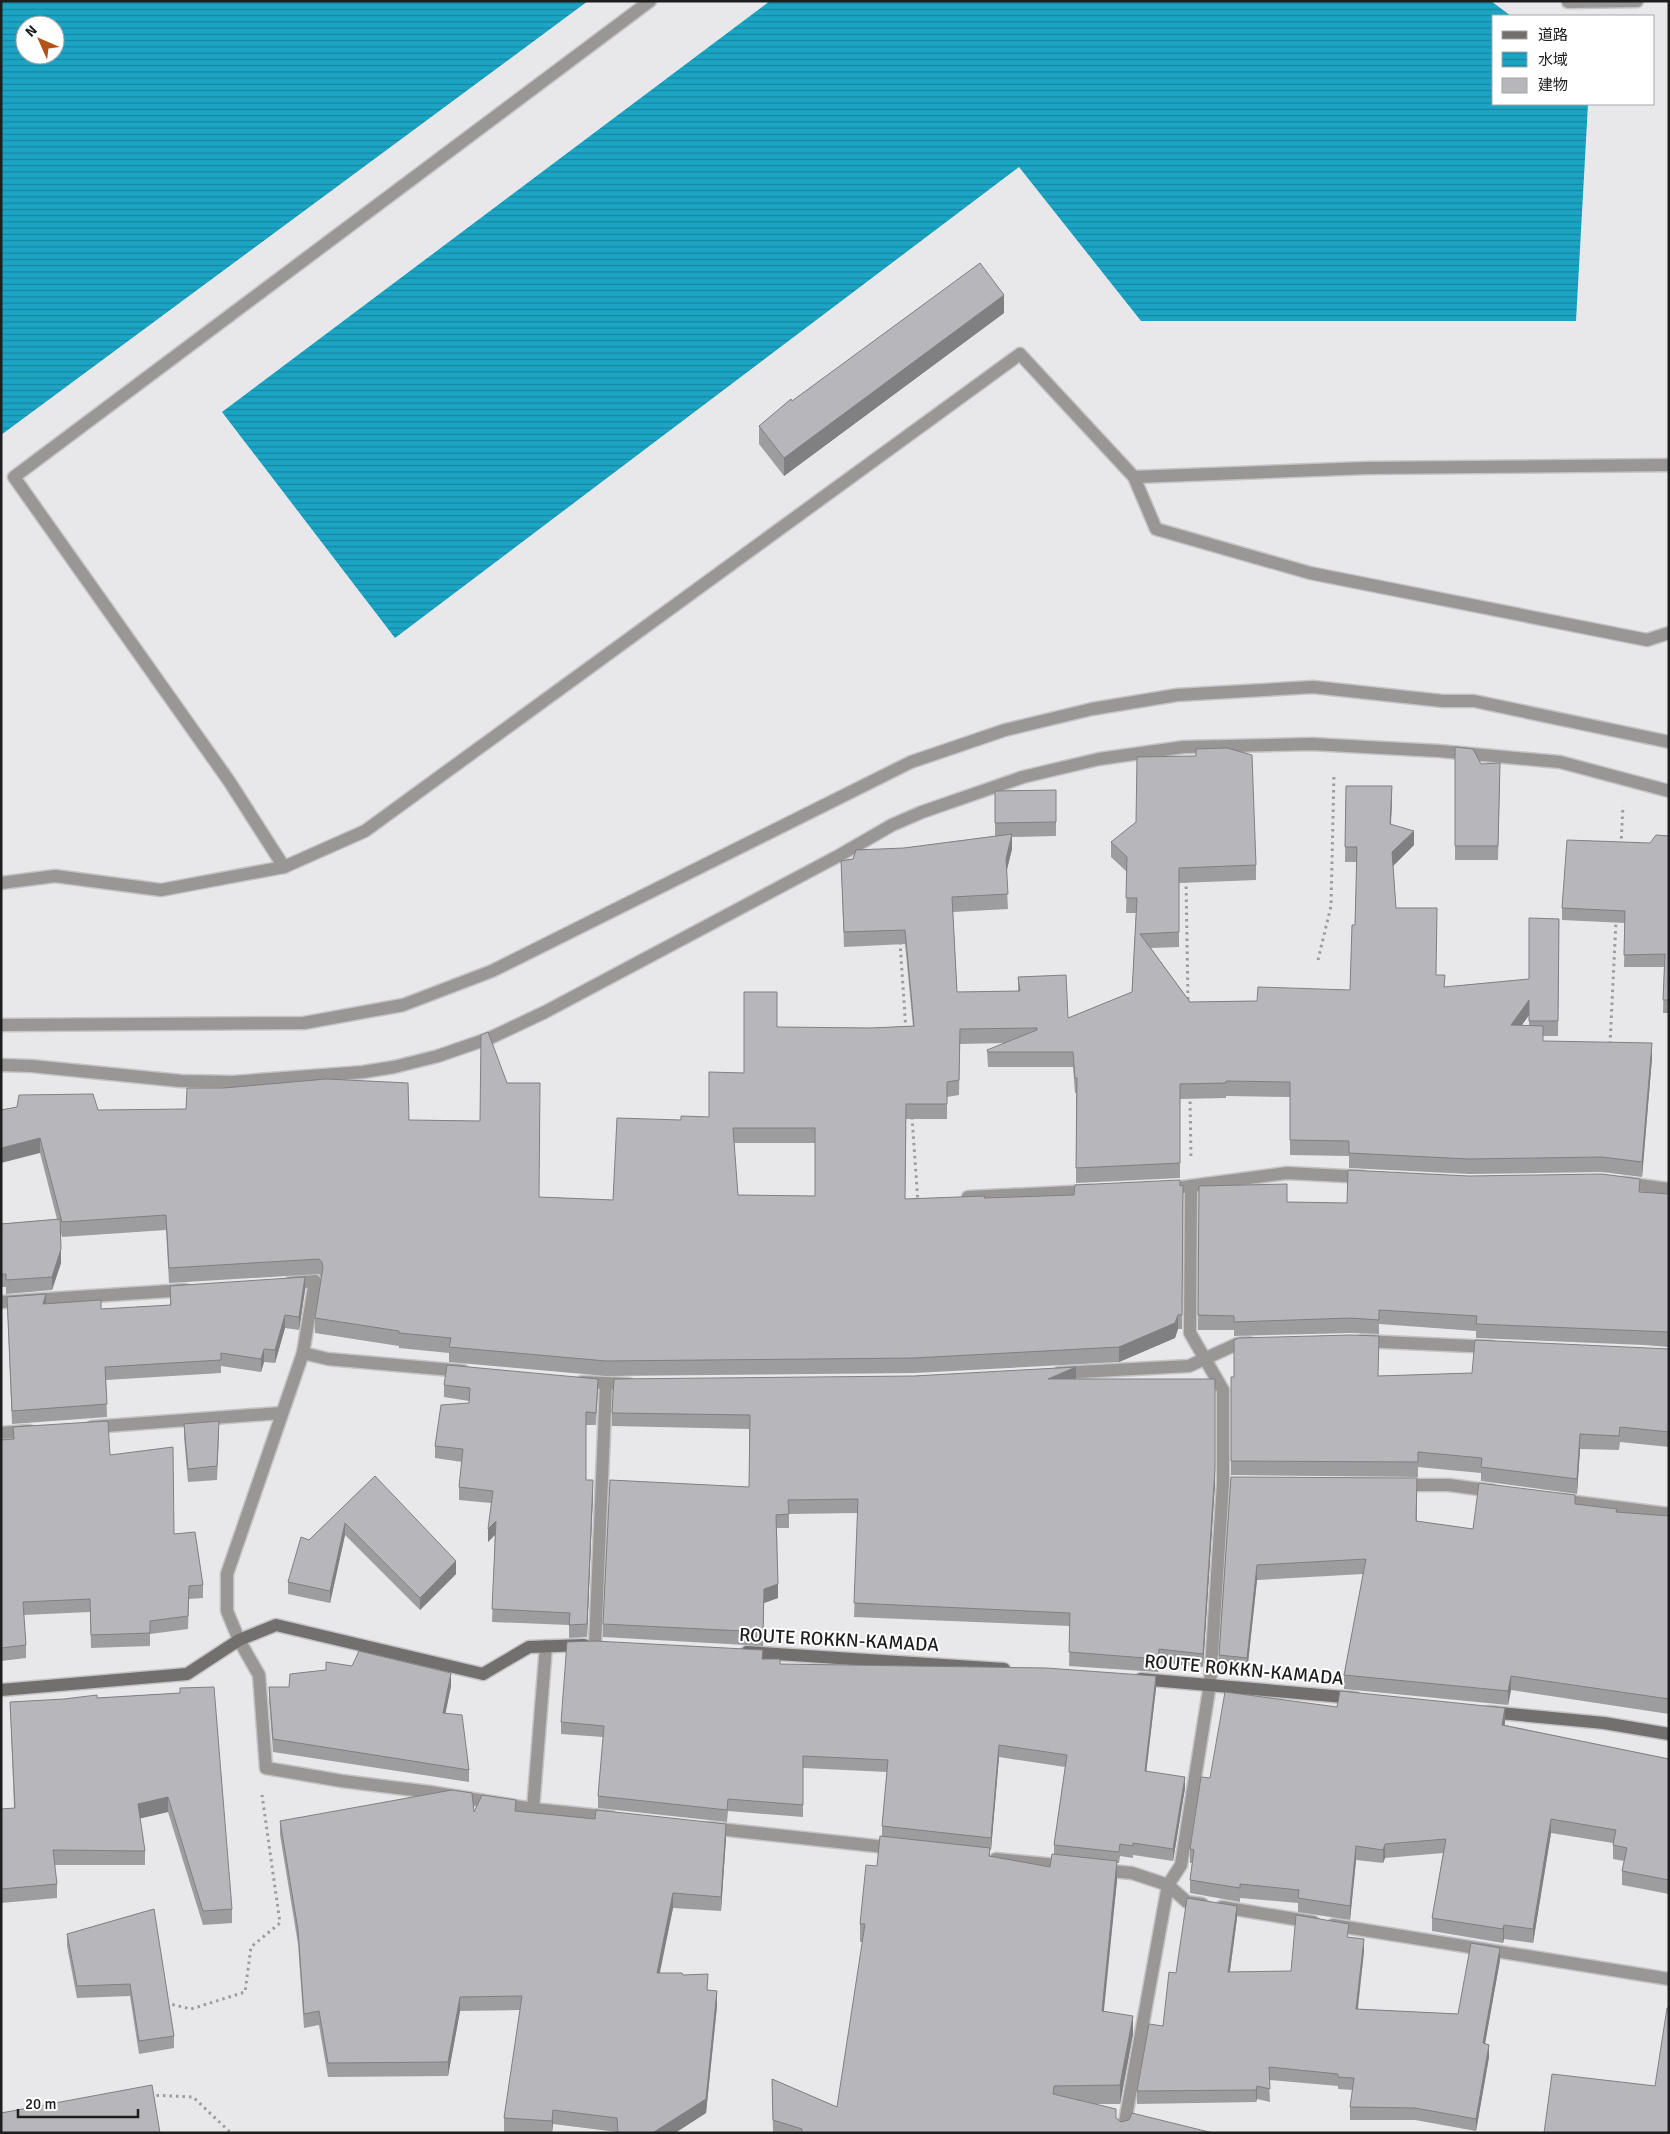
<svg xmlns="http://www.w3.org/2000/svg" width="1670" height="2134" viewBox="0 0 1670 2134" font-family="Signika,'Noto Sans JP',sans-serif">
<defs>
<pattern id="water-rules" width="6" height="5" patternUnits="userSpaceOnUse" patternTransform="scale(1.25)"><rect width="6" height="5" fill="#1ba4c4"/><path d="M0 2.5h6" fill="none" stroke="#17859f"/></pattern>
</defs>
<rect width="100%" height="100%" fill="#e8e8eb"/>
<!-- water -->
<g fill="url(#water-rules)" fill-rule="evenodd">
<path d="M1 1H588L1 435ZM25 25H55V55H25Z"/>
<polygon points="770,1 1491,1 1511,16 1494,16 1494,104 1588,104 1576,321 1141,321 1019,167 395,638 222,412"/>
</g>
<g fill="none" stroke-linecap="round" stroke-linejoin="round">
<!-- service casing -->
<g stroke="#c4c4c6" stroke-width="15">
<g id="service">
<polyline points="1568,2 1637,1"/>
<polyline points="1134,477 1156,529 1310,573 1647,640 1669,633"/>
<polyline points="284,867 229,781 14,477 650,1"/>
<polyline points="1,883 55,876 161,890 284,867 365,831 1020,354 1134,477 1367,468 1669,465"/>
</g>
</g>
<!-- minor casing -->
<g stroke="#c4c4c6" stroke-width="15">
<g id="minor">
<polyline points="1,1025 304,1023 403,1005 492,971 911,762 1005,730 1092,709 1177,695 1313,687 1443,701 1474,701 1669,742"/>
<polyline points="1,1065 31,1066 181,1081 233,1082 363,1072 394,1067 438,1056 490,1038 545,1012 840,855 892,825 922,812 1023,777 1099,759 1184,747 1312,744 1439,751 1560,762 1669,791"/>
<polyline points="1624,1183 1669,1189"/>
<polyline points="1183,1187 1287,1173 1364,1177"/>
<polyline points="968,1197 1090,1191"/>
<polyline points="290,1283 315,1281 303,1353"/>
<polyline points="1,1302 185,1290"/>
<polyline points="1362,1341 1492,1347"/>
<polyline points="463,1371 328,1359 303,1353 227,1574 227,1611 239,1640 259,1675 266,1768 342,1781 430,1792 533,1809 611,1817"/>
<polyline points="1059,1373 1189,1366 1237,1344 1249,1343"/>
<polyline points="582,1382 629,1384"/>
<polyline points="92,1427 281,1413"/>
<polyline points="1,1433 29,1431"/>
<polyline points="1401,1485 1449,1485 1493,1491"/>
<polyline points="1560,1500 1669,1514"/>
<polyline points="595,1645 606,1384"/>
<polyline points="533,1809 546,1646"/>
<polyline points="710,1828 894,1848"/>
<polyline points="996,1859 1066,1866"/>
<polyline points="1101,1870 1132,1873 1168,1885 1187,1902 1202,1904"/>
<polyline points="1222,1907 1313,1922"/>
<polyline points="1333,1925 1669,1979"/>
<polyline points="1123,2133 1168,1885 1181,1865 1210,1684 1223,1483 1223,1390 1190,1333 1191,1186"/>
</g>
</g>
<!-- secondary casing -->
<g stroke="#c4c4c6" stroke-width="15">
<g id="secondary">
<polyline points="747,1652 1004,1669"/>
<polyline points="1141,1679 1355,1698"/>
<polyline points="1,1690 187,1674 239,1640 276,1625 483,1674 529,1647 584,1645"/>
<polyline points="1489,1712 1604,1723 1669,1734"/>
</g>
</g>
<!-- path -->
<g stroke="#9c9c9e" stroke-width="3" stroke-dasharray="2.5 4" stroke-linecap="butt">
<polyline points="1621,845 1623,806"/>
<polyline points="1186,880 1188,1001"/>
<polyline points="900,942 906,1031"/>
<polyline points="1318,960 1331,906 1334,773"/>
<polyline points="1610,1044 1616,921"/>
<polyline points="1190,1095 1191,1159"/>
<polyline points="912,1117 918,1203"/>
<polyline points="166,2003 191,2009 245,1992 251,1947 280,1923 262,1795"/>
<polyline points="150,2095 193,2097 231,2133"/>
</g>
<!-- service -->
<use href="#service" stroke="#989796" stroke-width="12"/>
<!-- minor -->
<use href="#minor" stroke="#989796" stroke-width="12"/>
<!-- secondary -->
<use href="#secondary" stroke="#72706e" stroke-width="12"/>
</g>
<!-- wall -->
<g fill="#9d9da0" fill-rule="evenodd">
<polygon points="1004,313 784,476 759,444 759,426 792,401"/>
<polygon points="1455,747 1500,777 1498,860 1455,860"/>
<path d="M1346 786 1392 801 1391 824 1414 845 1393 866 1396 908 1436 975 1445 987 1529 979 1559 919 1558 1036H1543V1041L1652 1058 1642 1177 1602 1172 1469 1174 1349 1168V1156L1290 1155V1097L1226 1096V1098L1180 1099V1178L1076 1183V1093H1075L1073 1067H988L987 1050 1006 1043 960 1044 959 1095 947 1097V1119H906L905 1199 1074 1195 1183 1185 1182 1329H1178L1175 1338 1119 1362 914 1373 606 1376 449 1362V1353L399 1348V1346L315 1333V1318L321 1277 319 1274 169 1283 166 1230 62 1237 60 1230 61 1263 52 1290 6 1294V1287H1V1224L57 1219 40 1153 1 1110H98L409 1120 540 1197 613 1200 681 1120 709 1117 744 1073 777 1027 871 1028 913 1026 905 944 844 947 841 861 904 848 995 836V804L1056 790V836L1012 837V849L1006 872 1008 909 953 912 957 992 1018 991V977L1068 1018 1132 992 1136 913H1126L1127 872 1111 857V842L1256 865V880L1179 883V947L1151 948 1190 1002 1257 1001 1350 990 1355 925 1357 862H1345ZM1529 1015V1025H1522ZM734 1143H815V1196L738 1195Z"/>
<polygon points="1669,836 1669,1013 1663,1013 1664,967 1624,967 1625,923 1562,920 1562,908 1650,843"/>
<polygon points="1199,1186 1287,1202 1347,1203 1640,1192 1669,1194 1669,1347 1644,1345 1476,1338 1476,1331 1379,1324 1379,1334 1351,1333 1234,1336 1234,1330 1198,1330"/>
<polygon points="170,1286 305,1290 299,1330 285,1328 275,1363 264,1362 261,1372 221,1366 221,1373 106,1380 107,1417 12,1424 7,1297 46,1303 101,1309 170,1305"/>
<polygon points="1669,1349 1669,1447 1620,1442 1619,1450 1580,1449 1577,1494 1481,1481 1481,1473 1418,1467 1418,1477 1231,1475 1231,1377 1378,1376 1472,1373"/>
<polygon points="1076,1379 1215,1483 1203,1667 1159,1663 1158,1672 1069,1666 1070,1626 854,1617 858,1513 789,1514 789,1528 777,1528 778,1598 764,1603 763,1646 603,1637 603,1624 749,1487 749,1429 612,1426 612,1413"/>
<polygon points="444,1385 598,1391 596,1425 586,1425 586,1480 593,1493 587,1637 569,1638 569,1625 492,1622 495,1534 488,1542 491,1503 459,1500 459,1487 462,1462 435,1458 435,1446 469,1403 469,1401 444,1397"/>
<polygon points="184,1424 219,1435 217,1480 188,1482 184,1437"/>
<polygon points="13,1427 110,1455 174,1534 203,1585 203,1598 189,1599 188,1629 150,1634 150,1646 91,1648 90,1612 24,1615 26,1645 26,1658 1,1661 1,1440 13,1440"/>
<polygon points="375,1476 456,1574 420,1610 345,1535 330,1603 288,1594 288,1582 309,1540"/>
<polygon points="1231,1477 1417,1493 1417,1521 1473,1529 1575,1504 1617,1512 1669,1516 1669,1714 1511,1690 1508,1705 1344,1689 1344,1675 1363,1574 1257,1580 1247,1672 1219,1669 1219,1655"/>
<path d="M763 1659 780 1664 1156 1688 1146 1772 1185 1788 1173 1861 1133 1855V1858L1120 1856 1119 1863H1117V1880L1103 2011 1133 2034 1120 2104H1095L1121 2122 1213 2133H773L772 2079 837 2107 863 1942H860V1924L877 1866 882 1836V1826L887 1772 803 1768V1817L728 1811 727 1822 598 1808V1796L603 1737 561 1734V1722ZM999 1757 1065 1767 1054 1845V1854L1050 1867 990 1857V1850H991Z"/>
<polygon points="326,1662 451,1686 445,1713 469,1770 469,1782 273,1752 269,1700 269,1687 289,1687 326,1670"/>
<polygon points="180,1693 232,1909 232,1923 203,1925 168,1812 140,1818 145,1851 145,1865 54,1865 57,1884 57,1898 1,1903 1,1809 14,1808 10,1702 97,1698"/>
<polygon points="1337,1707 1505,1721 1505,1725 1669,1759 1669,1894 1622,1885 1622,1871 1624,1861 1613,1859 1613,1843 1551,1833 1533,1943 1504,1939 1503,1943 1432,1931 1432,1918 1443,1853 1385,1858 1383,1863 1356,1860 1350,1920 1298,1912 1298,1903 1240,1898 1240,1902 1190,1893 1190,1880 1192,1863 1190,1863 1190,1849 1210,1778"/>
<polygon points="516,1811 726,1838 721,1911 673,1908 659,1973 683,1975 708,1990 717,2006 706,2113 675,2133 617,2133 617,2132 553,2124 552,2133 504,2132 504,2118 520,2010 460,2011 448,2076 328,2077 319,2025 304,2028 298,1944 280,1835 280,1821 474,1812"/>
<polygon points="154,1909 174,2036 174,2048 139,2054 130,1996 77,1998 67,1946 67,1934"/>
<polygon points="1237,1918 1230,1972 1291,1971 1348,1937 1364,1951 1358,2009 1458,2014 1500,1960 1485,2043 1489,2057 1476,2131 1415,2120 1350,2120 1350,2107 1353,2090 1338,2089 1338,2086 1269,2080 1270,2102 1257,2099 1256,2102 1137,2104 1137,2091 1163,2026"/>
</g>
<!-- shaded-wall -->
<g fill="#807f82">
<polygon points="1004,295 1004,313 784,476 784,458"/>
<polygon points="1392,786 1392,801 1390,838 1390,824"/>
<polygon points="1414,831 1414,845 1392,867 1392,852"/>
<polygon points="1012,834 1012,849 1006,874 1006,859"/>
<polygon points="1529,1000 1529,1015 1511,1040 1511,1025"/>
<polygon points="1652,1043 1652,1058 1642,1177 1642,1162"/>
<polygon points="40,1138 40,1153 1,1163 1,1148"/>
<polygon points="61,1249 61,1263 52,1290 52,1277"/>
<polygon points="305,1277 305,1290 299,1330 299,1317"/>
<polygon points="46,1294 46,1307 43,1304"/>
<polygon points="285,1315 285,1328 275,1363 275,1350"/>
<polygon points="1178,1315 1178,1329 1175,1338 1119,1362 1119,1347"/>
<polygon points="264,1349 264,1362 261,1372 261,1359"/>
<polygon points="1076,1367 1076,1380 1048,1379"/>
<polygon points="1580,1434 1580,1449 1577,1494 1577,1479"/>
<polygon points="1215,1469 1215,1483 1203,1667 1203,1654"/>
<polygon points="593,1480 593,1493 587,1637 587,1624"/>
<polygon points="496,1521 496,1534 488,1542 488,1529"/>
<polygon points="345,1523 345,1535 330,1603 330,1591"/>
<polygon points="456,1561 456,1574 420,1610 420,1598"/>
<polygon points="1257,1565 1257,1580 1247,1672 1247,1658"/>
<polygon points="778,1584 778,1598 764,1603 763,1646 764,1589"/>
<polygon points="1159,1649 1159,1663 1158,1672 1158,1659"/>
<polygon points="451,1673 451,1686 443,1726 443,1713"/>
<polygon points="1156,1676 1156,1688 1145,1783 1145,1771"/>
<polygon points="1511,1676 1511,1690 1508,1705 1508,1691"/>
<polygon points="1505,1708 1505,1721 1502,1739 1502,1725"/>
<polygon points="999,1745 999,1757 991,1850 991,1838"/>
<polygon points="1185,1777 1185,1788 1173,1861 1173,1849"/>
<polygon points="168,1797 168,1812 138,1819 138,1804"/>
<polygon points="1551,1819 1551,1833 1533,1943 1533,1929"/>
<polygon points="726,1824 726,1838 721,1911 721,1897"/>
<polygon points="1385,1844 1385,1858 1383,1863 1383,1850"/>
<polygon points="1356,1846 1356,1860 1350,1920 1350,1906"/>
<polygon points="1117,1861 1117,1880 1102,2030 1102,2011"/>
<polygon points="673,1893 673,1908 657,1987 657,1973"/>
<polygon points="1237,1906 1237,1918 1228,1984 1228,1972"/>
<polygon points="1504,1925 1504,1939 1503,1943 1503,1929"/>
<polygon points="1364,1939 1364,1951 1356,2021 1356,2009"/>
<polygon points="1500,1948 1500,1960 1483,2055 1483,2043"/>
<polygon points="717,1991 717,2006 706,2113 675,2133 654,2133"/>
<polygon points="460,1997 460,2011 448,2076 448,2062"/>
<polygon points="1133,2016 1133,2034 1120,2104 1120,2085"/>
<polygon points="1489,2045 1489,2057 1476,2131 1476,2119"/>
<polygon points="1257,2086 1257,2099 1256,2102 1256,2090"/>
<polygon points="553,2110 553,2124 552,2133 552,2121"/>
</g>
<!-- building -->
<g fill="#b7b6ba" stroke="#807f82" fill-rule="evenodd">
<polygon points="980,263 1004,295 784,458 759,426 791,399 792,401"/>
<polygon points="1455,747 1473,749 1481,764 1500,763 1498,846 1455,846"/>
<path d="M1227 748 1252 755 1256 865 1179 868V932L1140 934 1190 1002 1257 1001 1258 987 1350 990 1352 925H1355L1357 847H1345L1346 786H1392L1390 824 1414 831 1392 852 1396 908H1437L1436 975H1445L1444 987 1529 979V918L1559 919 1558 1021H1529V1000L1511 1025 1543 1026V1041L1652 1043 1642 1162 1602 1157 1469 1159 1349 1153V1141L1290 1140V1082L1226 1081V1083L1180 1084V1163L1076 1168 1077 1078H1075L1073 1052H988L987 1050 1037 1030V1028L960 1029 959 1080 947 1082V1104H906L905 1199 985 1196 984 1198 1074 1195 1075 1185 1180 1180V1186L1183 1185 1182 1315H1178L1175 1323 1119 1347 914 1358 606 1361 449 1347 451 1338 399 1333V1331L315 1318 323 1267 322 1262 319 1259 169 1268 166 1215 62 1222 40 1138 1 1148V1110L17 1107 19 1095 93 1094 98 1110 186 1109 187 1088H224L326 1079 408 1083 409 1120 480 1121 481 1035 488 1032 507 1083H540L539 1197 613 1200 617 1118 681 1120V1116L709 1117V1072L744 1073V992H777V1027L871 1028 914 1026 905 930 844 932 841 861 853 859 856 850 904 848 1012 834 1006 859 1008 894 952 897 957 992 1020 991 1018 977 1066 975 1068 1018 1132 992 1137 898H1126L1127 857 1111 842 1136 822 1137 757 1196 756V749ZM733 1128H815V1196L738 1195Z"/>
<polygon points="1056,790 1056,822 995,823 995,791"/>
<polygon points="1656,835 1669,836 1669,1000 1663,1000 1665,954 1624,955 1625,911 1562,908 1567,840 1650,843"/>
<polygon points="1348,1170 1469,1176 1602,1174 1640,1179 1639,1192 1669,1194 1669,1332 1644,1331 1476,1324 1477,1316 1379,1310 1379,1320 1351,1318 1234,1322 1234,1316 1198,1315 1199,1186 1287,1184 1287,1202 1347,1203"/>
<polygon points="60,1219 61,1249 52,1277 6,1280 6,1274 1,1274 1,1224"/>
<polygon points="305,1277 299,1317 285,1315 275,1350 264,1349 261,1359 221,1353 221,1360 105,1367 107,1404 12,1411 7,1297 46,1294 43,1304 101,1300 101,1309 171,1305 170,1286"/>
<polygon points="1351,1335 1379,1336 1378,1376 1472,1373 1475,1340 1669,1349 1669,1432 1620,1427 1619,1436 1580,1434 1577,1479 1481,1467 1482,1458 1418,1452 1418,1462 1231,1461 1231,1377 1234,1377 1234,1340 1239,1338"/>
<polygon points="447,1365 598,1379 596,1413 586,1412 586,1480 593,1480 587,1624 569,1625 570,1613 492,1609 496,1521 488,1529 493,1491 459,1487 463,1449 435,1446 441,1405 469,1403 470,1388 444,1385"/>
<polygon points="1076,1367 1048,1379 1215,1379 1215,1469 1203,1654 1159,1649 1158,1659 1069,1652 1070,1613 854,1603 858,1499 788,1500 789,1514 776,1515 778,1584 764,1589 763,1632 603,1624 610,1480 749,1487 750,1415 612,1413 614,1379 914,1376"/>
<polygon points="108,1421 110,1455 173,1447 174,1534 195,1532 203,1585 189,1586 188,1616 150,1621 150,1633 91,1635 90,1599 23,1602 26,1645 1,1648 1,1440 14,1439 13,1427"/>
<polygon points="219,1421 217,1466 188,1469 184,1424"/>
<polygon points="375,1476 456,1561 420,1598 345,1523 330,1591 288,1582 301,1537 309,1540"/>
<polygon points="1231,1477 1417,1478 1416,1521 1473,1529 1479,1483 1575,1495 1575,1504 1617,1509 1616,1512 1669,1516 1669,1699 1511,1676 1508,1691 1344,1675 1366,1559 1257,1565 1247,1658 1219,1655"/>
<polygon points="595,1641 763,1650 762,1659 780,1659 780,1664 1046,1668 1156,1676 1145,1771 1185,1777 1173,1849 1133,1843 1133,1846 1120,1844 1119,1852 1054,1845 1067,1755 999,1745 991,1838 882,1826 888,1760 803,1756 803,1805 728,1799 727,1810 598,1796 604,1726 561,1722 567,1642"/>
<polygon points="359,1651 451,1673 443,1713 462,1715 469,1770 273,1739 269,1687 289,1687 290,1674 326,1670 326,1662 352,1666"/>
<polygon points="214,1687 232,1909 203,1911 168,1797 138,1804 145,1851 53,1850 57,1884 1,1889 1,1809 15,1808 10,1702 64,1699 97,1695 97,1698 180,1693 180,1688"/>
<polygon points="1340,1691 1505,1708 1502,1725 1669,1759 1669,1880 1622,1871 1627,1848 1613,1845 1616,1830 1551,1819 1533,1929 1504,1925 1503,1929 1432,1918 1446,1839 1385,1844 1383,1850 1356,1846 1350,1906 1298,1898 1299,1890 1240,1884 1240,1888 1190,1880 1194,1850 1190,1849 1201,1777 1210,1778 1225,1692 1337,1707"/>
<polygon points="452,1790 472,1793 474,1812 482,1795 516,1800 515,1811 595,1819 596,1810 726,1824 721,1897 673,1893 657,1973 682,1973 683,1975 708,1974 707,1990 717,1991 706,2099 654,2132 654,2133 618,2133 617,2118 553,2110 552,2121 504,2118 522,1996 460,1997 448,2062 328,2063 319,2011 304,2014 298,1930 280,1821"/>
<polygon points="880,1836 990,1848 989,1856 1050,1867 1052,1854 1117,1861 1102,2011 1133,2016 1120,2085 1054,2086 1053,2094 1116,2109 1116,2118 1121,2122 1129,2120 1132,2113 1213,2133 802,2133 802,2129 773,2120 772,2079 837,2107 865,1924 860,1924 866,1865 877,1866"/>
<polygon points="1187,1898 1237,1906 1228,1972 1291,1971 1296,1915 1349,1924 1347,1937 1364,1939 1356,2009 1458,2014 1471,1943 1500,1948 1483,2043 1489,2045 1476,2119 1415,2108 1350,2107 1354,2078 1338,2077 1338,2074 1269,2067 1270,2089 1257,2086 1256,2090 1137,2091 1149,2024 1163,2026 1169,1972 1176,1973"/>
<polygon points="154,1909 174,2036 139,2041 130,1984 77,1986 67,1934"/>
<polygon points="1667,2008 1669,2008 1669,2133 1544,2133 1552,2074 1655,2086"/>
<polygon points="152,2085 160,2133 1,2133 1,2113"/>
</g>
<g text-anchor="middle" stroke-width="4" stroke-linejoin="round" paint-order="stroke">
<!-- street labels -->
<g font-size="19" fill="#1e1e1f" stroke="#fff">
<text transform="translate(839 1639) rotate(3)" y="7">ROUTE ROKKN-KAMADA</text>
<text transform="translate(1244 1669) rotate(5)" y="7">ROUTE ROKKN-KAMADA</text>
</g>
</g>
<!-- border -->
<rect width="1670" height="2134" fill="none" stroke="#1e1e1f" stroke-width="5"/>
<!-- legend -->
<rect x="1492" y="15" width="162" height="90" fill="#ffffff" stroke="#a5a5a5"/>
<rect x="1502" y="31" width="25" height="8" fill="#72706e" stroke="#a5a5a5"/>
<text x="1538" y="40" font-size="15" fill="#1e1e1f">道路</text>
<rect x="1502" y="52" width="25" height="15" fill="url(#water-rules)" stroke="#a5a5a5"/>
<text x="1538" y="65" font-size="15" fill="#1e1e1f">水域</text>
<rect x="1502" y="78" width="25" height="15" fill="#b7b6ba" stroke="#a5a5a5"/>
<text x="1538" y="90" font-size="15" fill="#1e1e1f">建物</text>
<!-- north arrow -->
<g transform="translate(40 40) rotate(315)"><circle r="24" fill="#ffffff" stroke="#a5a5a5"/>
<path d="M0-4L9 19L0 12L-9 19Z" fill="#b45216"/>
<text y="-8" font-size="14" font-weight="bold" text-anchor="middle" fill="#1e1e1f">N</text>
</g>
<!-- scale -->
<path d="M18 2109v8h120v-8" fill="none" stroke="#1e1e1f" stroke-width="2.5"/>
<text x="25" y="2109" font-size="15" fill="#1e1e1f" stroke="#ffffff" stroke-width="4" paint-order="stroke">20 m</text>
</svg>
